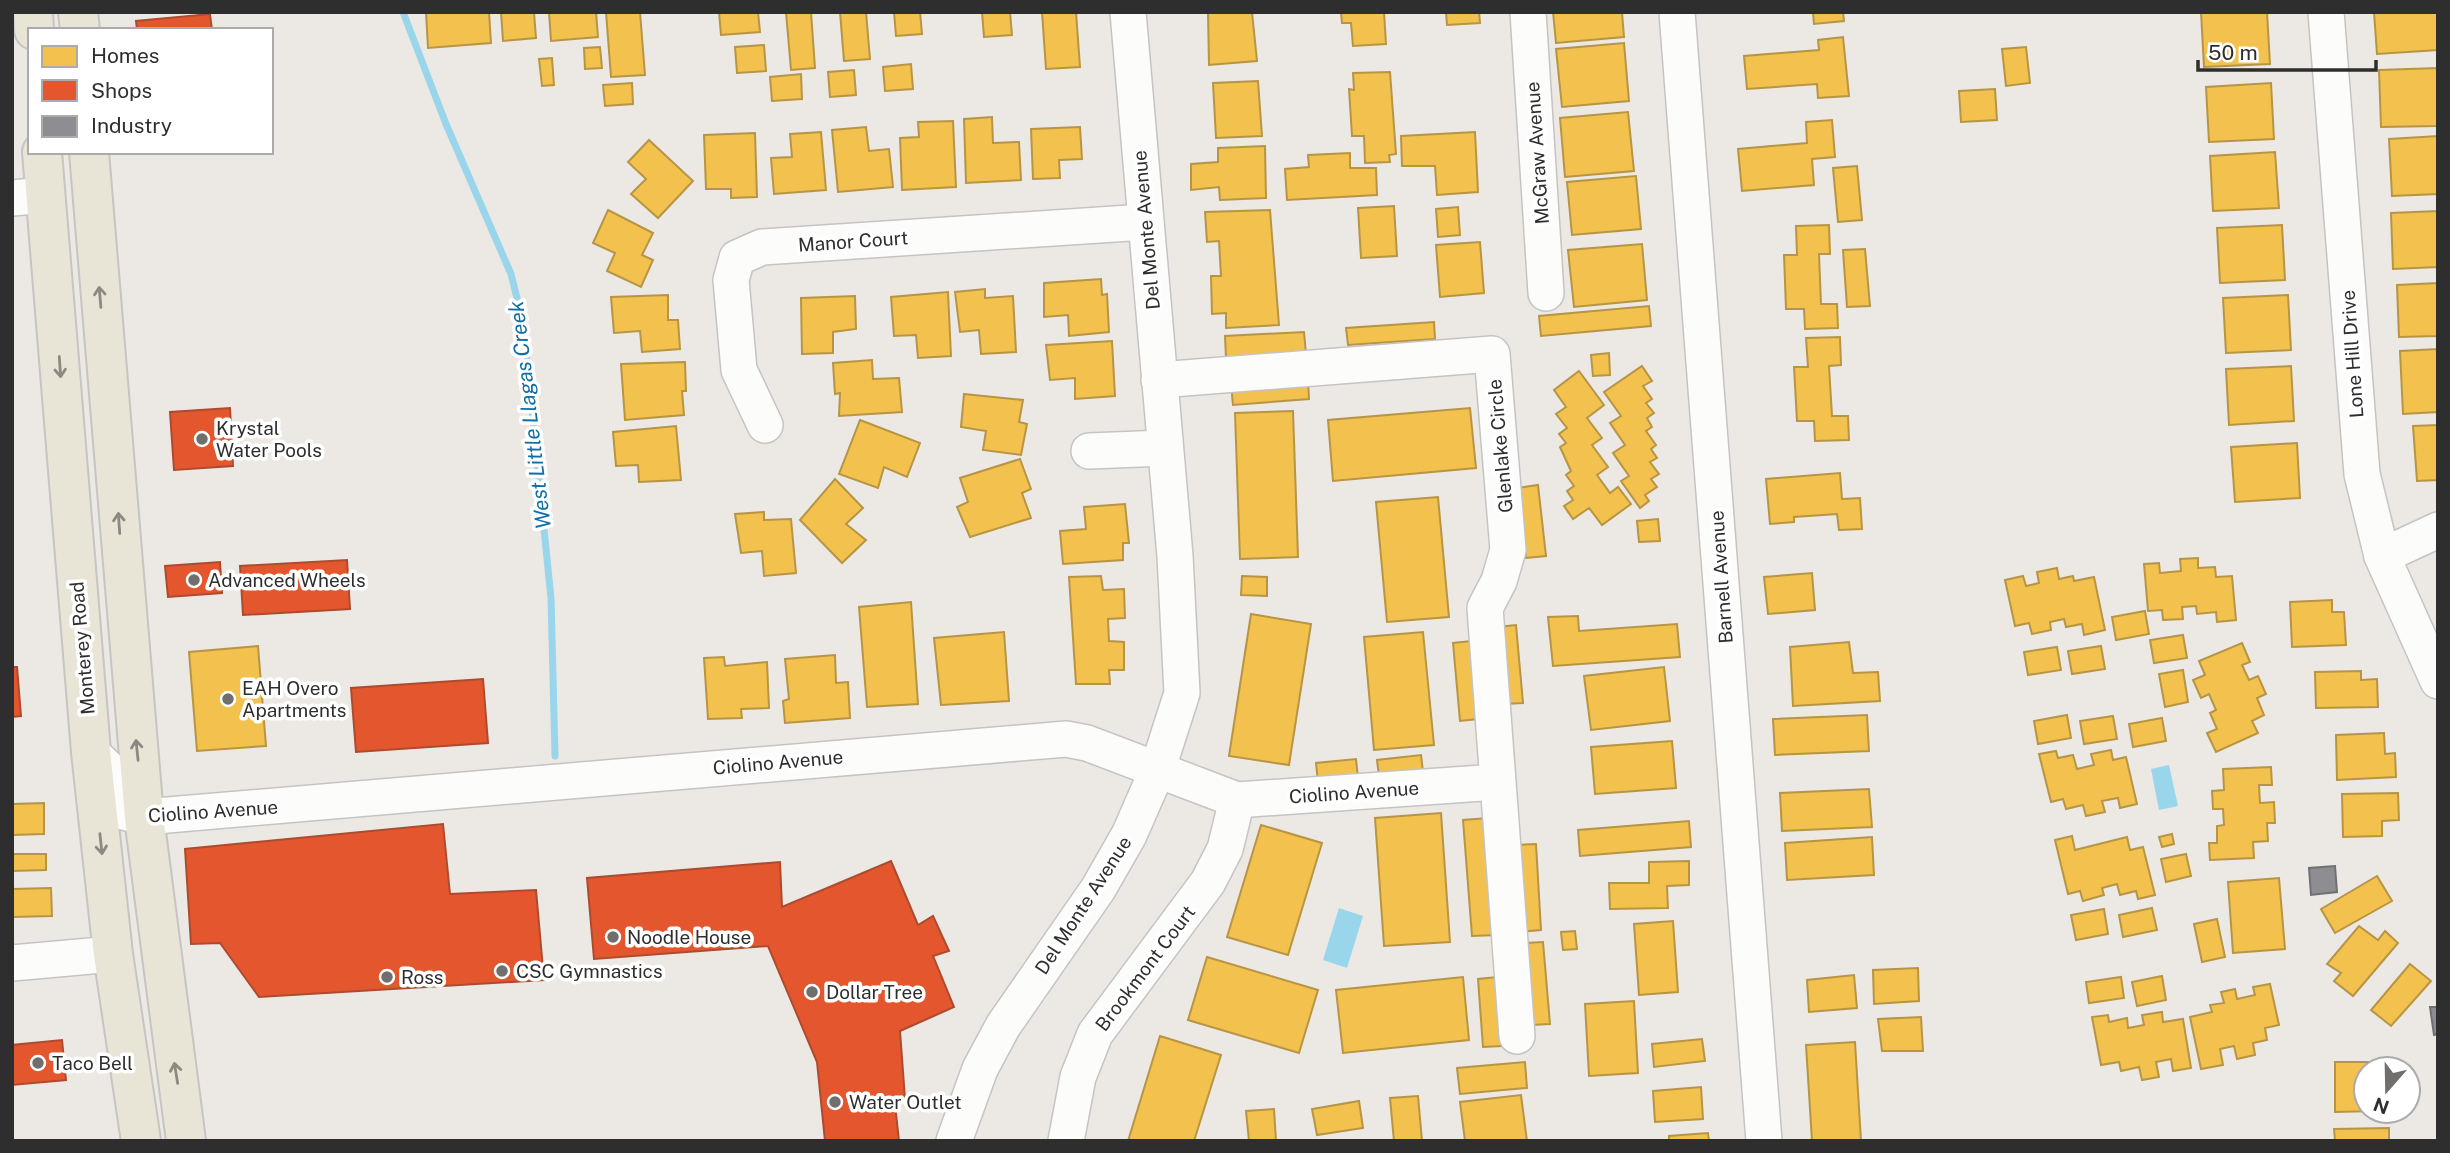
<svg xmlns="http://www.w3.org/2000/svg" width="2450" height="1153" viewBox="0 0 2450 1153" font-family="'Public Sans',sans-serif">
<rect width="100%" height="100%" fill="#ece8e4"/>
<!-- water -->
<g fill="#99d6ec">
<polygon points="2169,765 2178,806 2159,810 2151,769"/>
<polygon points="1339,908 1363,916 1347,968 1323,960"/>
</g>
<!-- homes -->
<g fill="#f2c14e" stroke="#b79544" stroke-width="2">
<polygon points="426,12 489,12 491,43 428,48"/>
<polygon points="501,12 534,12 536,38 503,41"/>
<polygon points="549,12 596,12 598,37 551,41"/>
<polygon points="606,12 640,12 645,75 611,77"/>
<polygon points="719,12 758,12 760,32 721,35"/>
<polygon points="786,12 811,12 815,68 791,70"/>
<polygon points="840,12 866,12 870,59 844,61"/>
<polygon points="894,12 920,12 922,34 896,36"/>
<polygon points="982,12 1010,12 1012,35 984,37"/>
<polygon points="1042,12 1076,12 1080,67 1046,69"/>
<polygon points="1252,12 1257,61 1209,65 1208,13"/>
<polygon points="1341,12 1384,12 1386,44 1353,46 1351,23 1342,23"/>
<polygon points="1446,12 1479,12 1480,23 1447,25"/>
<polygon points="1553,12 1622,12 1624,37 1556,43"/>
<polygon points="1813,12 1843,12 1844,21 1814,24"/>
<polygon points="2201,12 2267,12 2270,64 2204,67"/>
<polygon points="2374,12 2438,12 2438,50 2377,54"/>
<polygon points="1843,37 1849,96 1818,98 1817,84 1747,89 1744,56 1819,50 1818,40"/>
<polygon points="1624,43 1629,101 1562,107 1556,49"/>
<polygon points="764,45 766,71 737,73 735,47"/>
<polygon points="600,47 602,68 585,69 584,48"/>
<polygon points="2026,47 2030,83 2006,86 2002,49"/>
<polygon points="552,58 554,85 542,86 539,59"/>
<polygon points="911,64 913,89 885,91 883,67"/>
<polygon points="2438,68 2438,126 2381,127 2379,70"/>
<polygon points="854,70 856,95 830,97 828,72"/>
<polygon points="1390,72 1396,154 1389,155 1390,162 1365,163 1364,136 1352,136 1349,89 1354,90 1353,73"/>
<polygon points="801,74 802,99 772,101 770,77"/>
<polygon points="1258,81 1262,136 1216,138 1213,83"/>
<polygon points="632,83 633,104 605,106 603,85"/>
<polygon points="2271,83 2274,139 2209,142 2206,87"/>
<polygon points="1995,89 1997,120 1961,122 1959,91"/>
<polygon points="1628,112 1634,171 1565,177 1560,118"/>
<polygon points="992,117 993,143 1019,142 1021,180 966,183 964,119"/>
<polygon points="1832,120 1835,157 1812,159 1814,185 1742,191 1738,149 1807,143 1806,122"/>
<polygon points="953,121 956,187 902,190 900,138 919,137 918,122"/>
<polygon points="866,127 869,151 889,149 893,187 838,192 832,130"/>
<polygon points="1080,127 1082,159 1059,160 1060,178 1033,179 1031,129"/>
<polygon points="821,132 826,190 774,194 771,158 792,157 790,134"/>
<polygon points="1475,132 1478,192 1437,195 1435,166 1402,166 1401,136"/>
<polygon points="755,133 757,197 731,198 731,189 706,189 704,135"/>
<polygon points="2438,136 2438,194 2392,196 2389,139"/>
<polygon points="649,140 693,181 658,218 631,194 646,179 628,162"/>
<polygon points="1265,146 1266,198 1220,200 1219,187 1191,190 1191,164 1218,162 1218,148"/>
<polygon points="2275,152 2279,208 2213,211 2210,156"/>
<polygon points="1350,153 1350,168 1376,168 1377,195 1287,200 1285,169 1309,167 1308,155"/>
<polygon points="1857,166 1862,220 1838,222 1833,168"/>
<polygon points="1636,176 1641,229 1572,235 1567,182"/>
<polygon points="1394,206 1397,256 1361,258 1358,208"/>
<polygon points="1458,207 1460,235 1438,237 1436,209"/>
<polygon points="608,210 653,233 642,255 653,260 641,287 607,271 615,253 593,243"/>
<polygon points="1270,210 1279,325 1226,328 1226,313 1212,314 1211,276 1221,276 1219,241 1207,242 1205,212"/>
<polygon points="2438,211 2438,267 2393,269 2391,213"/>
<polygon points="1829,225 1830,254 1819,254 1821,304 1837,304 1838,328 1805,329 1804,309 1786,309 1784,255 1797,255 1796,226"/>
<polygon points="2282,225 2285,280 2220,283 2217,228"/>
<polygon points="1480,242 1484,293 1440,297 1436,245"/>
<polygon points="1642,244 1647,300 1574,307 1568,250"/>
<polygon points="1865,249 1870,306 1847,307 1843,250"/>
<polygon points="1101,279 1102,295 1107,294 1109,332 1069,336 1068,315 1044,317 1044,283"/>
<polygon points="2438,283 2438,336 2399,337 2397,285"/>
<polygon points="985,289 985,298 1013,296 1016,352 981,354 979,330 960,332 955,292"/>
<polygon points="948,292 951,356 918,358 916,335 894,336 891,297"/>
<polygon points="668,295 668,320 678,320 680,349 642,352 640,331 614,333 611,297"/>
<polygon points="2288,295 2291,350 2226,353 2223,298"/>
<polygon points="855,296 856,329 833,332 833,353 802,354 801,298"/>
<polygon points="1649,306 1651,326 1541,336 1539,316"/>
<polygon points="1434,322 1435,339 1348,345 1346,328"/>
<polygon points="1304,332 1306,354 1226,358 1225,336"/>
<polygon points="1840,337 1841,365 1829,366 1832,416 1848,416 1849,440 1815,441 1814,421 1797,421 1794,367 1808,367 1806,338"/>
<polygon points="1112,341 1115,396 1075,399 1075,378 1050,380 1046,345"/>
<polygon points="2438,349 2438,412 2403,414 2400,351"/>
<polygon points="1609,353 1610,375 1593,376 1591,355"/>
<polygon points="872,360 873,379 899,378 902,412 839,416 840,393 835,394 833,363"/>
<polygon points="685,362 686,391 682,391 684,415 625,420 621,364"/>
<polygon points="1642,366 1652,381 1643,386 1652,399 1646,403 1654,413 1647,418 1652,427 1646,431 1656,445 1651,449 1657,458 1650,462 1659,474 1651,479 1657,487 1645,495 1649,501 1640,508 1621,481 1629,476 1613,453 1625,445 1610,423 1621,416 1604,392"/>
<polygon points="2291,366 2294,421 2229,425 2226,369"/>
<polygon points="1579,371 1604,405 1587,418 1602,438 1592,445 1608,467 1597,475 1610,493 1618,487 1631,504 1602,525 1589,508 1573,519 1564,506 1573,500 1567,491 1574,486 1566,475 1571,471 1560,447 1566,443 1559,434 1567,428 1556,414 1566,407 1554,390"/>
<polygon points="1308,379 1309,399 1233,405 1231,385"/>
<polygon points="964,394 1023,400 1019,422 1027,424 1021,455 983,450 986,431 961,427"/>
<polygon points="1470,408 1476,468 1333,481 1328,420"/>
<polygon points="1293,411 1298,557 1240,559 1235,413"/>
<polygon points="860,420 920,443 907,477 884,467 878,488 839,474"/>
<polygon points="2438,425 2438,480 2417,481 2413,426"/>
<polygon points="676,426 681,480 639,482 638,465 616,466 613,432"/>
<polygon points="2297,443 2300,498 2235,502 2231,447"/>
<polygon points="1020,459 1031,489 1022,493 1031,518 970,537 957,507 968,502 960,478"/>
<polygon points="1840,473 1842,499 1860,498 1862,529 1839,530 1837,514 1794,517 1794,522 1770,524 1766,479"/>
<polygon points="835,479 863,508 846,524 866,540 842,563 800,520"/>
<polygon points="1538,485 1546,556 1526,558 1518,488"/>
<polygon points="1438,497 1449,617 1387,622 1376,502"/>
<polygon points="1125,504 1129,543 1123,543 1123,560 1063,564 1060,531 1086,529 1084,507"/>
<polygon points="764,512 764,520 791,519 796,573 764,576 762,551 741,553 735,514"/>
<polygon points="1658,519 1660,541 1639,542 1637,521"/>
<polygon points="2198,558 2198,568 2215,567 2216,577 2232,576 2236,620 2217,622 2216,612 2197,614 2196,606 2182,607 2183,619 2163,620 2162,610 2148,611 2144,564 2159,563 2160,573 2181,571 2180,559"/>
<polygon points="2057,568 2059,579 2073,576 2074,581 2094,577 2105,630 2084,635 2082,624 2066,627 2064,619 2050,622 2051,630 2032,634 2029,623 2015,626 2005,580 2023,576 2026,586 2039,583 2037,572"/>
<polygon points="1812,573 1815,610 1768,614 1764,577"/>
<polygon points="1101,576 1103,590 1124,589 1125,618 1108,619 1109,641 1124,642 1124,670 1109,670 1110,684 1076,684 1069,577"/>
<polygon points="1242,576 1267,577 1267,596 1241,595"/>
<polygon points="2332,600 2332,612 2344,612 2346,645 2292,647 2290,602"/>
<polygon points="911,602 918,704 867,707 859,607"/>
<polygon points="2145,611 2149,634 2116,640 2112,617"/>
<polygon points="1251,614 1311,624 1289,765 1229,756"/>
<polygon points="1578,616 1579,631 1677,624 1680,657 1553,666 1548,617"/>
<polygon points="1516,625 1523,703 1504,704 1497,627"/>
<polygon points="1004,632 1009,701 941,705 934,638"/>
<polygon points="1423,632 1434,745 1374,750 1364,637"/>
<polygon points="2183,635 2187,658 2154,663 2150,640"/>
<polygon points="1471,641 1478,719 1460,721 1453,643"/>
<polygon points="1849,642 1853,673 1878,672 1880,701 1793,706 1790,647"/>
<polygon points="2242,643 2250,662 2242,665 2249,680 2258,676 2266,694 2257,698 2264,715 2252,721 2258,733 2216,752 2207,733 2217,729 2210,713 2216,710 2209,694 2201,698 2193,680 2205,675 2199,661"/>
<polygon points="258,646 266,746 197,751 189,652"/>
<polygon points="2101,646 2105,669 2072,674 2068,651"/>
<polygon points="2057,647 2061,670 2028,675 2024,652"/>
<polygon points="835,655 836,683 848,682 850,718 785,723 783,701 789,699 785,659"/>
<polygon points="724,657 725,666 767,662 769,708 741,709 742,718 708,719 704,658"/>
<polygon points="1664,667 1670,721 1591,730 1584,676"/>
<polygon points="2183,670 2188,702 2165,707 2159,674"/>
<polygon points="2361,671 2361,680 2377,679 2378,707 2316,708 2315,672"/>
<polygon points="1867,715 1869,751 1775,755 1773,719"/>
<polygon points="2067,715 2071,738 2038,744 2034,721"/>
<polygon points="2113,716 2117,739 2084,744 2080,721"/>
<polygon points="2162,718 2166,741 2133,747 2129,724"/>
<polygon points="2384,733 2385,754 2395,753 2396,777 2337,780 2336,735"/>
<polygon points="1672,741 1676,788 1595,794 1591,747"/>
<polygon points="2111,750 2113,760 2126,757 2137,804 2120,808 2118,798 2102,801 2105,812 2086,816 2083,805 2066,809 2063,799 2051,802 2039,754 2056,751 2058,758 2073,755 2077,769 2094,765 2091,754"/>
<polygon points="1421,755 1423,772 1379,776 1377,760"/>
<polygon points="1356,759 1358,778 1318,782 1316,763"/>
<polygon points="2271,767 2272,785 2259,785 2260,803 2274,802 2275,823 2267,823 2268,841 2253,842 2254,858 2210,860 2209,843 2217,843 2217,826 2224,825 2223,809 2213,809 2212,791 2224,790 2223,769"/>
<polygon points="1869,789 1872,827 1782,831 1780,793"/>
<polygon points="2398,793 2399,820 2382,821 2382,836 2343,837 2342,794"/>
<polygon points="44,803 44,834 12,835 12,804"/>
<polygon points="1441,813 1450,942 1384,946 1375,818"/>
<polygon points="1488,818 1497,935 1472,936 1463,820"/>
<polygon points="1689,821 1691,847 1580,856 1578,830"/>
<polygon points="1261,825 1322,843 1288,955 1227,937"/>
<polygon points="2172,834 2174,844 2162,847 2159,837"/>
<polygon points="2072,836 2075,850 2127,837 2130,850 2143,847 2155,895 2138,899 2136,891 2120,895 2117,884 2102,888 2104,895 2083,901 2080,891 2068,894 2055,840"/>
<polygon points="1872,837 1874,875 1787,880 1785,843"/>
<polygon points="1536,844 1541,930 1519,932 1514,845"/>
<polygon points="12,854 46,854 46,870 12,871"/>
<polygon points="2186,854 2191,876 2166,882 2161,859"/>
<polygon points="1689,861 1689,885 1667,886 1668,908 1610,909 1609,883 1649,883 1649,862"/>
<polygon points="2377,876 2392,901 2335,933 2321,909"/>
<polygon points="2279,878 2285,949 2233,953 2228,882"/>
<polygon points="51,888 52,916 12,917 12,889"/>
<polygon points="2152,908 2157,930 2123,937 2119,915"/>
<polygon points="2104,909 2108,934 2076,940 2071,915"/>
<polygon points="2217,919 2225,957 2202,962 2194,924"/>
<polygon points="1673,921 1678,992 1639,995 1634,924"/>
<polygon points="2359,926 2378,940 2385,931 2398,943 2353,996 2334,981 2341,973 2327,964"/>
<polygon points="1575,931 1577,949 1563,950 1561,932"/>
<polygon points="1543,942 1550,1024 1531,1025 1524,943"/>
<polygon points="1207,957 1318,990 1299,1053 1188,1020"/>
<polygon points="2410,964 2431,981 2391,1026 2371,1010"/>
<polygon points="1918,968 1919,1001 1874,1004 1873,970"/>
<polygon points="1854,975 1857,1008 1809,1012 1807,980"/>
<polygon points="2162,976 2166,1000 2137,1006 2132,982"/>
<polygon points="1463,977 1469,1040 1343,1053 1336,990"/>
<polygon points="1497,977 1502,1046 1483,1047 1478,979"/>
<polygon points="2121,977 2124,998 2089,1003 2086,982"/>
<polygon points="2270,984 2279,1025 2265,1028 2267,1040 2253,1043 2255,1055 2237,1059 2234,1046 2220,1049 2223,1065 2201,1069 2190,1017 2212,1012 2210,1005 2224,1003 2221,992 2235,989 2237,999 2255,995 2253,987"/>
<polygon points="1634,1001 1638,1073 1589,1076 1585,1004"/>
<polygon points="2162,1012 2163,1022 2183,1019 2191,1068 2173,1071 2171,1059 2156,1062 2159,1077 2142,1080 2139,1067 2121,1071 2119,1062 2101,1065 2092,1017 2108,1015 2109,1022 2127,1018 2128,1028 2144,1025 2142,1015"/>
<polygon points="1921,1017 1923,1051 1882,1051 1878,1019"/>
<polygon points="1160,1036 1221,1055 1194,1141 1128,1141"/>
<polygon points="1702,1039 1705,1061 1654,1067 1652,1044"/>
<polygon points="1855,1042 1861,1141 1812,1141 1806,1045"/>
<polygon points="1525,1062 1527,1088 1460,1094 1457,1068"/>
<polygon points="2335,1062 2389,1062 2389,1069 2366,1069 2366,1111 2377,1111 2335,1112"/>
<polygon points="1701,1087 1703,1119 1655,1122 1653,1091"/>
<polygon points="1521,1095 1527,1141 1465,1141 1460,1102"/>
<polygon points="1418,1096 1422,1141 1394,1141 1390,1098"/>
<polygon points="1359,1101 1363,1128 1317,1135 1312,1109"/>
<polygon points="1274,1109 1276,1141 1249,1141 1246,1111"/>
<polygon points="2389,1128 2389,1141 2335,1141 2334,1129"/>
<polygon points="1708,1133 1709,1141 1669,1141 1669,1136"/>
</g>
<!-- shops -->
<g fill="#e4572e" stroke="#ad4b2e" stroke-width="2">
<polygon points="210,14 212,30 137,30 136,21"/>
<polygon points="230,408 233,466 174,470 170,412"/>
<polygon points="347,560 350,609 243,615 240,566"/>
<polygon points="220,562 222,593 168,597 165,566"/>
<polygon points="12,667 17,667 21,716 12,717"/>
<polygon points="483,679 488,743 356,752 351,688"/>
<polygon points="443,824 450,894 536,890 544,980 259,997 220,943 191,944 185,849"/>
<polygon points="891,861 918,925 933,916 949,951 933,956 954,1007 900,1031 905,1099 895,1104 899,1141 825,1141 817,1062 768,946 594,959 587,878 780,862 782,907"/>
<polygon points="62,1040 66,1080 12,1085 12,1045"/>
</g>
<!-- industry -->
<g fill="#8d8d92" stroke="#707074" stroke-width="2">
<polygon points="2335,866 2337,892 2311,895 2309,868"/>
<polygon points="2430,1007 2438,1007 2438,1034 2434,1035"/>
</g>
<g fill="none" stroke-linecap="round" stroke-linejoin="round">
<!-- stream -->
<polyline stroke="#99d6ec" stroke-width="7" points="403,12 446,124 511,274 523,322 551,598 555,756"/>
<!-- minor casing -->
<g stroke="#c5c4c5" stroke-width="38">
<g id="minor">
<polyline points="1528,12 1546,293"/>
<polyline points="1677,12 1764,1141"/>
<polyline points="2326,12 2362,474 2382,556 2438,681"/>
<polyline points="12,198 46,195"/>
<polyline points="1159,380 1492,354 1508,550 1499,581 1485,608 1517,1036"/>
<polyline points="765,425 739,370 731,280 737,258 762,247 1145,222"/>
<polyline points="1089,451 1165,448"/>
<polyline points="2382,556 2438,530"/>
<polyline points="91,752 116,776 119,805 123,812 144,817 1066,739 1087,743 1237,800 1497,782"/>
<polyline points="12,963 113,954"/>
<polyline points="954,1141 980,1069 1003,1026 1098,889 1129,835 1157,771 1182,693 1175,556 1128,12"/>
<polyline points="1066,1141 1078,1077 1095,1034 1208,882 1225,849 1237,800"/>
</g>
</g>
<!-- major casing -->
<g stroke="#c6c5c4" stroke-width="42">
<g id="major">
<polyline points="33,12 34,30"/>
<polyline points="78,12 80,30"/>
<polyline points="42,152 91,752 113,954 141,1141"/>
<polyline points="89,152 144,817 186,1141"/>
</g>
</g>
<!-- minor -->
<use href="#minor" stroke="#fcfcfb" stroke-width="35"/>
<!-- major -->
<use href="#major" stroke="#e8e4d6" stroke-width="38"/>
</g>
<!-- one-way arrows -->
<defs><path id="oneway-shaft" d="M-6 0H5M1.5-3L5.5 0L1.5 3" fill="none" stroke-width="1.6" stroke-linecap="round" stroke-linejoin="round" transform="scale(1.75)"/></defs>
<g stroke="#8b8982">
<use href="#oneway-shaft" transform="translate(100 297) rotate(-95)"/>
<use href="#oneway-shaft" transform="translate(60 367) rotate(86)"/>
<use href="#oneway-shaft" transform="translate(119 523) rotate(-94)"/>
<use href="#oneway-shaft" transform="translate(137 750) rotate(-96)"/>
<use href="#oneway-shaft" transform="translate(101 844) rotate(84)"/>
<use href="#oneway-shaft" transform="translate(176 1073) rotate(-99)"/>
</g>
<!-- markers -->
<g fill="#706f6e" stroke="#fff" stroke-width="2.5">
<circle cx="202" cy="439" r="7"/>
<circle cx="194" cy="580" r="7"/>
<circle cx="228" cy="699" r="7"/>
<circle cx="613" cy="937" r="7"/>
<circle cx="502" cy="971" r="7"/>
<circle cx="387" cy="977" r="7"/>
<circle cx="812" cy="992" r="7"/>
<circle cx="38" cy="1063" r="7"/>
<circle cx="835" cy="1102" r="7"/>
</g>
<g text-anchor="middle" stroke-width="7" stroke-linejoin="round" paint-order="stroke">
<!-- street labels -->
<g font-size="19" fill="#2e2e2e" stroke="#fff">
<text transform="translate(1537 153) rotate(-94)" y="7">McGraw Avenue</text>
<text transform="translate(1146 230) rotate(-95)" y="7">Del Monte Avenue</text>
<text transform="translate(853 241) rotate(-4)" y="7">Manor Court</text>
<text transform="translate(2352 354) rotate(-94)" y="7">Lone Hill Drive</text>
<text transform="translate(1500 446) rotate(-95)" y="7">Glenlake Circle</text>
<text transform="translate(1721 577) rotate(-94)" y="7">Barnell Avenue</text>
<text transform="translate(82 648) rotate(-95)" y="7">Monterey Road</text>
<text transform="translate(778 762) rotate(-5)" y="7">Ciolino Avenue</text>
<text transform="translate(1354 792) rotate(-4)" y="7">Ciolino Avenue</text>
<text transform="translate(213 811) rotate(-4)" y="7">Ciolino Avenue</text>
<text transform="translate(1083 905) rotate(-57)" y="7">Del Monte Avenue</text>
<text transform="translate(1145 968) rotate(-53)" y="7">Brookmont Court</text>
</g>
<!-- poi labels -->
<g font-size="19" fill="#2e2e2e" stroke="#fff" text-anchor="start">
<text x="216" y="435">Krystal<tspan x="216" dy="22">Water Pools</tspan></text>
<text x="208" y="587">Advanced Wheels</text>
<text x="242" y="695">EAH Overo<tspan x="242" dy="22">Apartments</tspan></text>
<text x="627" y="944">Noodle House</text>
<text x="516" y="978">CSC Gymnastics</text>
<text x="401" y="984">Ross</text>
<text x="826" y="999">Dollar Tree</text>
<text x="52" y="1070">Taco Bell</text>
<text x="849" y="1109">Water Outlet</text>
</g>
<!-- water labels -->
<g font-size="21" font-style="italic" fill="#0d6fa3" stroke="#fff">
<text transform="translate(530 415) rotate(-97)" y="7">West Little Llagas Creek</text>
</g>
</g>
<!-- border -->
<rect width="2450" height="1153" fill="none" stroke="#2e2e2e" stroke-width="28"/>
<!-- legend -->
<rect x="28" y="28" width="245" height="126" fill="#ffffff" stroke="#ababab" stroke-width="2"/>
<rect x="42" y="46" width="35" height="21" fill="#f2c14e" stroke="#ababab" stroke-width="2"/>
<text x="91" y="63" font-size="21" fill="#2e2e2e">Homes</text>
<rect x="42" y="80" width="35" height="21" fill="#e4572e" stroke="#ababab" stroke-width="2"/>
<text x="91" y="98" font-size="21" fill="#2e2e2e">Shops</text>
<rect x="42" y="116" width="35" height="21" fill="#8d8d92" stroke="#ababab" stroke-width="2"/>
<text x="91" y="133" font-size="21" fill="#2e2e2e">Industry</text>
<!-- north arrow -->
<g transform="translate(2387 1090) rotate(200)"><circle r="33" fill="#ffffff" stroke="#ababab" stroke-width="2"/>
<path d="M0-5L12 26L0 18L-12 26Z" fill="#706f6e"/>
<text y="-10" font-size="19" font-weight="bold" text-anchor="middle" fill="#2e2e2e">N</text>
</g>
<!-- scale -->
<path d="M2198 60v10h178v-10" fill="none" stroke="#2e2e2e" stroke-width="3.5"/>
<text x="2208" y="60" font-size="21" fill="#2e2e2e" stroke="#ffffff" stroke-width="5" paint-order="stroke">50 m</text>
</svg>
